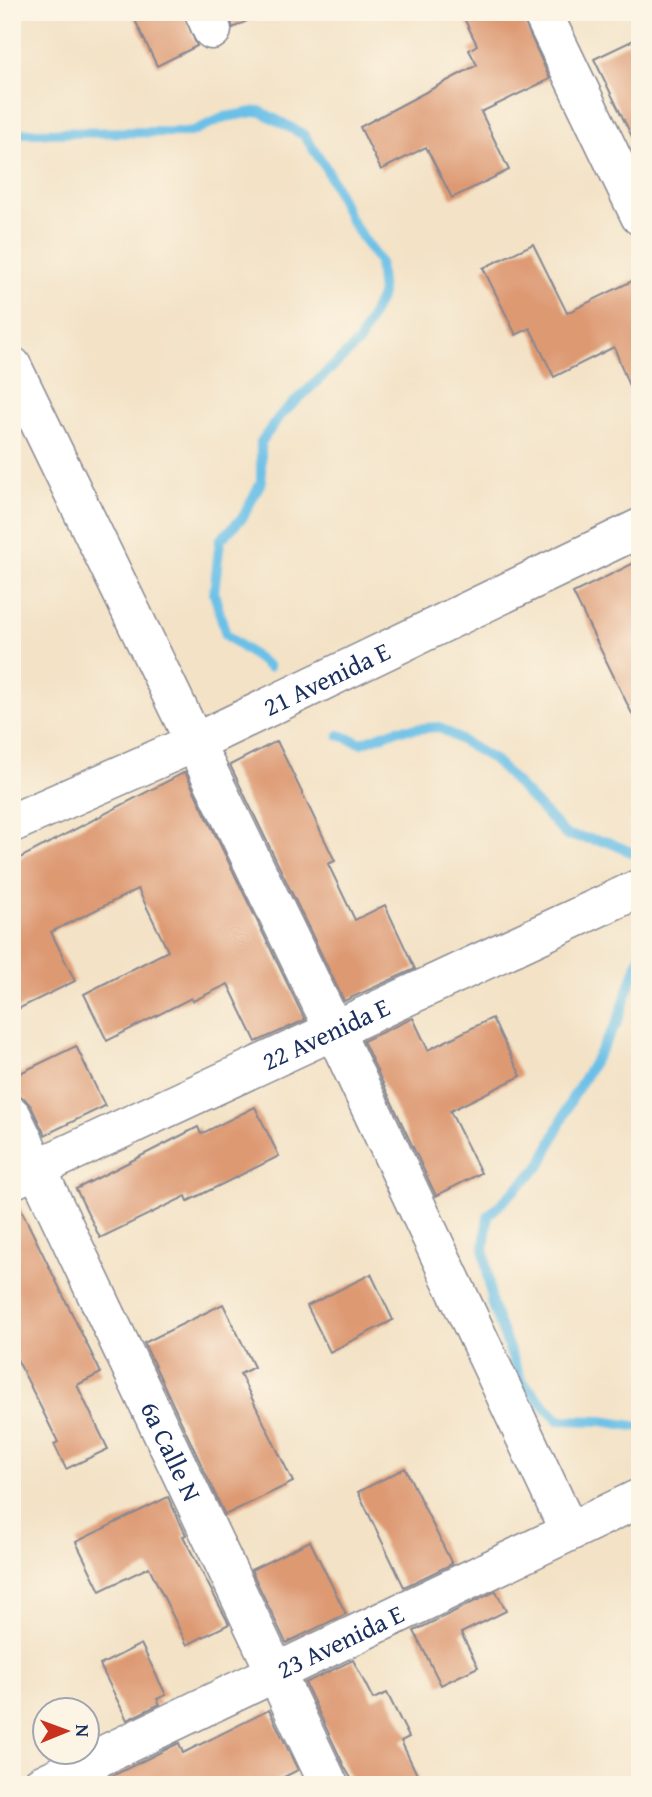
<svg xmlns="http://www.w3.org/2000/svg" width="652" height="1797" viewBox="0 0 652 1797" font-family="'Gentium Book Plus',serif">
<rect width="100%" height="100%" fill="#fcf5e5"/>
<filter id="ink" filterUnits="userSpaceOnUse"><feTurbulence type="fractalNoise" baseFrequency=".0143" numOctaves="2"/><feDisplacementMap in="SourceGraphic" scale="14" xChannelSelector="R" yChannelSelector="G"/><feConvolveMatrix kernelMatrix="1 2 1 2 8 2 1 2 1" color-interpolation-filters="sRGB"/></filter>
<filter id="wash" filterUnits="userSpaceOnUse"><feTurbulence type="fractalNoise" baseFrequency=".00686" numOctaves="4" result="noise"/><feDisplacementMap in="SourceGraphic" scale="28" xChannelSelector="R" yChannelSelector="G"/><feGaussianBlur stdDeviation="1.57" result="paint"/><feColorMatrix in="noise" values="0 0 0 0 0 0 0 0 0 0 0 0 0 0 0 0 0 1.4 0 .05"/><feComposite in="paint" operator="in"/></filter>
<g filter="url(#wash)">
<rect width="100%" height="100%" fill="#f3e2c6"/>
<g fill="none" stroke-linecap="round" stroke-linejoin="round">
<!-- stream -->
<g stroke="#6ac0e7" stroke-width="10">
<polyline points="12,133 191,132 225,117 260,111 304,135 326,168 350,219 379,262 382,294 359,342 279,417 261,442 261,482 243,517 220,540 214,593 226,635 269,667"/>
<polyline points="339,735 361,743 397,730 439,727 494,760 566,835 608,842 640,856"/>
<polyline points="640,955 617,1023 571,1100 541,1165 488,1216 484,1249 492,1305 521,1380 558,1420 602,1421 640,1427"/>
</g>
</g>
<g id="blocks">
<!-- building -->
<g fill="#dd9972">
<polygon points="131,12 183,12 197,46 157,66"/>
<polygon points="228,12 264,12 233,28"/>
<polygon points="461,12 520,12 550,79 481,112 509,170 452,198 426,147 381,170 360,127 477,65 469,50 477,45"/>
<polygon points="640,37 640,153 594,59"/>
<polygon points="533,244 567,313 640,277 640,407 637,407 614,347 554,377 530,328 516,335 483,268"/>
<polygon points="640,560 640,730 573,593"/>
<polygon points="277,741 335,861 328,864 355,920 385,905 415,969 344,1001 230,765"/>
<polygon points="185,772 305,1020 256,1042 228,984 193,1001 191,998 107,1041 84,994 168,951 138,889 51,932 75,981 12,1012 12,862"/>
<polygon points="413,1018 428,1050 492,1018 521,1076 450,1111 481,1173 436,1196 363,1041"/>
<polygon points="76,1046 105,1106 45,1135 31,1106 24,1098 12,1094 12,1077"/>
<polygon points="255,1107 279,1156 188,1201 186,1196 100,1238 76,1189 198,1127 201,1134"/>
<polygon points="12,1201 17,1201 101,1373 77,1385 108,1449 66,1469 54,1444 58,1442 12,1349"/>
<polygon points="371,1274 393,1320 330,1352 307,1306"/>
<polygon points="223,1304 254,1367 240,1374 293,1482 225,1515 144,1343"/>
<polygon points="405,1468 452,1564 404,1587 358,1492"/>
<polygon points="168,1497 186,1535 183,1536 229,1624 187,1645 149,1567 100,1591 76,1542"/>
<polygon points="310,1541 346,1614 286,1643 251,1570"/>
<polygon points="496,1591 506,1611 461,1633 478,1667 441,1685 414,1631"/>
<polygon points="141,1644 166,1695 157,1699 160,1704 127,1720 100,1665"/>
<polygon points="353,1660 373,1699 387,1693 409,1737 401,1741 422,1785 355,1785 345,1768 305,1683"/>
<polygon points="269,1710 298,1770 268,1785 94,1785 179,1743 183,1753"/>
</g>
</g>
</g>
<g filter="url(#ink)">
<use href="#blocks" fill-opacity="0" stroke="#878892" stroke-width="2"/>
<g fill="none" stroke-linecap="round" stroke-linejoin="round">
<!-- minor casing -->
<g stroke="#878892" stroke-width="41">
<g id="minor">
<polyline points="204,12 212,30"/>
<polyline points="542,12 640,216"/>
<polyline points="12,366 334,1030 569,1531"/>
<path id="s1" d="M12 823 196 742 640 528"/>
<path id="s2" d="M12 1116 329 1785"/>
<path id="s3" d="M12 1180 640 888"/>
<path id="s4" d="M41 1785 640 1498"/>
</g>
</g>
<!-- minor -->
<use href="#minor" stroke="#fff" stroke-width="38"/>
</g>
</g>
<g text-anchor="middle" stroke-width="5" stroke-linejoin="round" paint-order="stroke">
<!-- street labels -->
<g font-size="26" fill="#1b2f5e" stroke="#fcf5e5">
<text dy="9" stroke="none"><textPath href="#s1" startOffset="346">21 Avenida E</textPath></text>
<text dy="9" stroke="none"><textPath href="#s3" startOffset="346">22 Avenida E</textPath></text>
<text dy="9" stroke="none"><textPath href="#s2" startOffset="371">6a Calle N</textPath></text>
<text dy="9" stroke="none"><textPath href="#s4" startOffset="332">23 Avenida E</textPath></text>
</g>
</g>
<!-- margin -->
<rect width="652" height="1797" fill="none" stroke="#fcf5e5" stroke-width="42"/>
<!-- north arrow -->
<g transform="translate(66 1731) rotate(89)"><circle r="33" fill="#fcf5e5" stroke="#a2a6af" stroke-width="2"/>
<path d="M0-5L12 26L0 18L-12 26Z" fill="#c8321e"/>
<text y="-10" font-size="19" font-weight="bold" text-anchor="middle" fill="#1b2f5e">N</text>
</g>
</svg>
